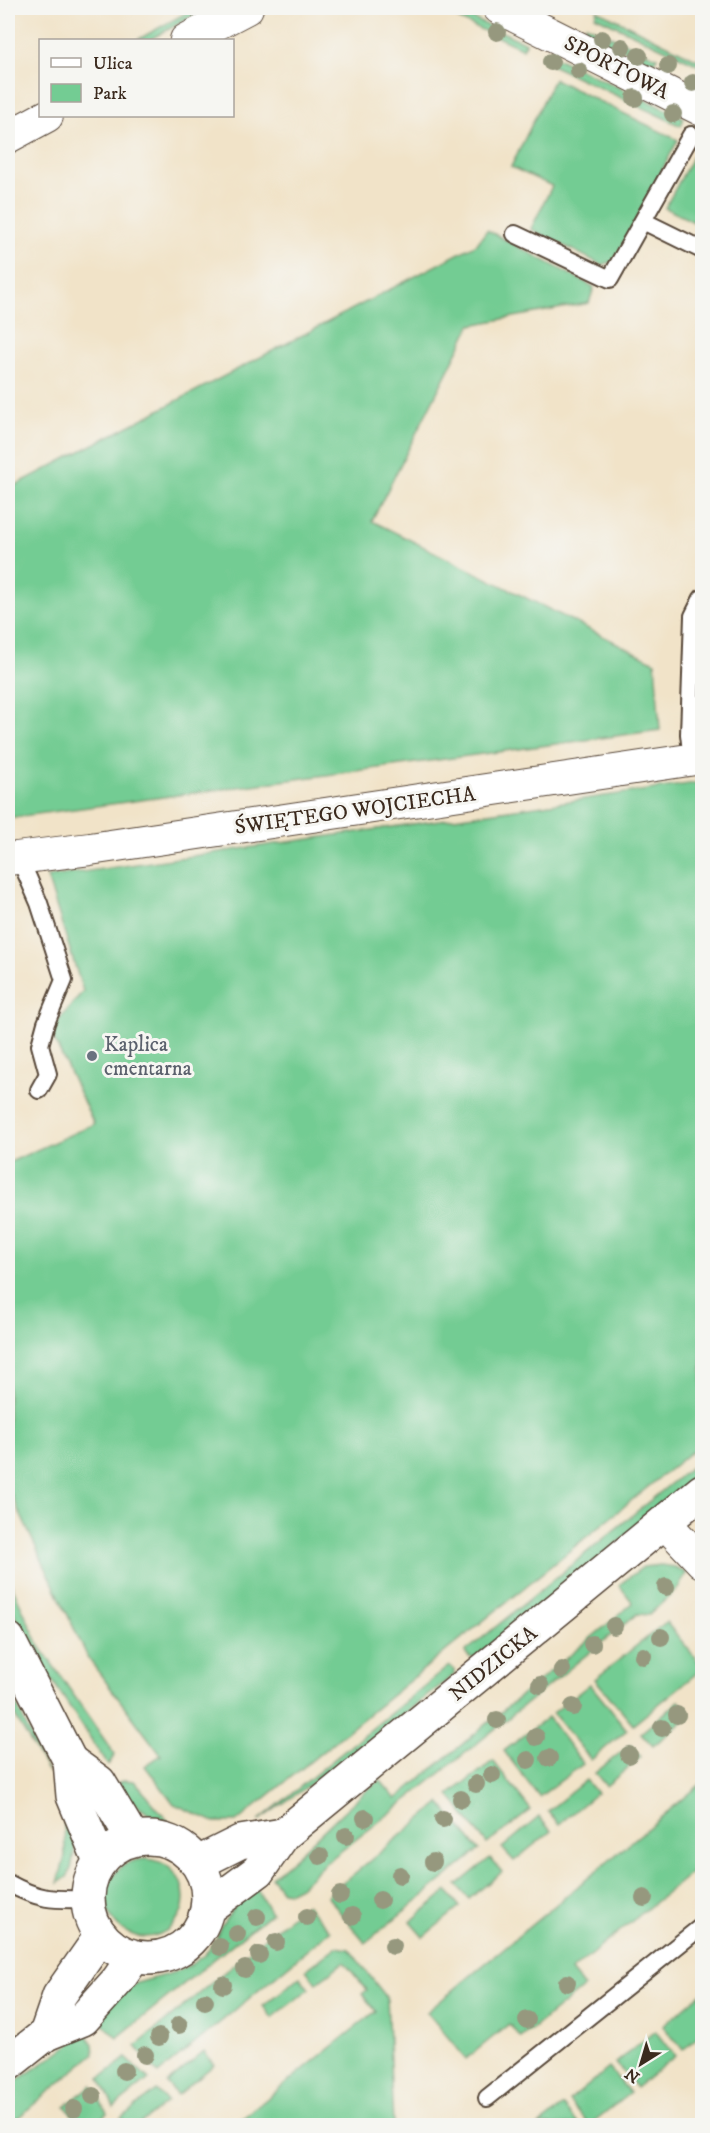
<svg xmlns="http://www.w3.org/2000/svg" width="710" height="2133" viewBox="0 0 710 2133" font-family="'IM FELL DW Pica',serif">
<rect width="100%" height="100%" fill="#f6f6f2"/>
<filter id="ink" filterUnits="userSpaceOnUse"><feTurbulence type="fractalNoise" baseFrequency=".0167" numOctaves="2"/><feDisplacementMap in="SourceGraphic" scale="12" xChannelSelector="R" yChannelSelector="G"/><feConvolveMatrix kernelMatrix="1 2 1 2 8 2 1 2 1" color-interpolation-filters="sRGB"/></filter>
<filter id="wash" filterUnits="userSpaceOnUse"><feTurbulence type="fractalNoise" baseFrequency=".008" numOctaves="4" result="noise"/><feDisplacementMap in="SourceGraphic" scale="24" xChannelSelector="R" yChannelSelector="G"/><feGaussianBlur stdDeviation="1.35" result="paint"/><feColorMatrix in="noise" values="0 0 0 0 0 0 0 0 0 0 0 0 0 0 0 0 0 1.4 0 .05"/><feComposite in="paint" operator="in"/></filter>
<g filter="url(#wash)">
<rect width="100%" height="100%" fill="#f1e3c8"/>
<!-- green -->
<g fill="#73cc93" stroke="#577b58" stroke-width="1.5">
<polygon points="195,8 207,8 149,40 137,40"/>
<polygon points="597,10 702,62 702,67 595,16"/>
<polygon points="461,13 526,43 523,49 458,19"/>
<polygon points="586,25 657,57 654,63 583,32"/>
<polygon points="550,55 684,118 681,126 547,63"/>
<polygon points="554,79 678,140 614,261 602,265 531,229 552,186 511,167"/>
<polygon points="694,154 702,158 702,226 665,208"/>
<polygon points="487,230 594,287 589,303 471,325 372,521 655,662 660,730 8,818 8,489 477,244"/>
<polygon points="702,782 702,1443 236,1822 214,1822 174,1804 145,1766 161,1755 88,1658 8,1488 8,1163 94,1124 50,1031 83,991 47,877"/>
<polygon points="690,1468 701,1468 702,1475 474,1658 469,1657 465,1652"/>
<path d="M661 1565 675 1567 686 1573 679 1587 649 1615 637 1614 412 1796 323 1865 300 1887 290 1892 282 1891 271 1877C310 1848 341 1809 380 1780L396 1799 633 1603 619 1585 643 1567Z"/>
<polygon points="8,1577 39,1645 115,1755 108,1765 46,1671 16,1618 8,1597"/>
<polygon points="666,1622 702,1666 702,1669 633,1725 595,1679"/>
<polygon points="449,1666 454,1670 454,1675 341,1763 258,1821"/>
<polygon points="590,1684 627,1730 591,1760 553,1713"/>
<polygon points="8,1687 48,1772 8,1704"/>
<polygon points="679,1701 691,1715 653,1746 641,1733"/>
<polygon points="548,1717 583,1764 539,1797 504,1751"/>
<polygon points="630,1745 641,1757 606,1786 595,1773"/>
<polygon points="493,1761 531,1810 487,1844 449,1795"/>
<path d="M124 1780 134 1781 169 1822C146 1816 130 1803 117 1783Z"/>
<polygon points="586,1780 597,1793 559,1824 548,1811"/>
<polygon points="702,1783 702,1864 571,1971 584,1987 521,2038 509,2024 466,2059 427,2012"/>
<polygon points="440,1803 479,1850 365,1943 327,1896"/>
<polygon points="64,1817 76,1842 71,1869 67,1877 58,1883 65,1856"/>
<polygon points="539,1817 551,1831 514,1861 502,1848"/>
<polygon points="490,1858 502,1872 469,1899 457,1885"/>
<circle cx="145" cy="1898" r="39"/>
<polygon points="255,1886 271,1913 117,2038 98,2018 122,1992 137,1983 175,1972 190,1965 204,1955 215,1941 220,1927 240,1899"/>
<polygon points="447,1891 460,1907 423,1937 410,1922"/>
<polygon points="306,1904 330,1931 158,2074 136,2046"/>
<polygon points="336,1947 349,1949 387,1998 393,2125 234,2125 376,2011 362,1994 367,1990 344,1962 316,1983 306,1970"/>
<polygon points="300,1977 309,1989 272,2018 263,2006"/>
<polygon points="702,1993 702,2033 683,2050 663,2026"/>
<polygon points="655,2031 675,2056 636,2088 616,2063"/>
<polygon points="85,2033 93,2044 94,2054 8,2126 8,2086 48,2060"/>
<polygon points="204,2052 214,2065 177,2095 167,2083"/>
<polygon points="126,2058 149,2079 114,2107 100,2078"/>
<polygon points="609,2068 630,2093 589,2125 569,2101"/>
<polygon points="92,2085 107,2113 93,2125 81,2125 65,2106"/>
<polygon points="157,2090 167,2102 138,2125 127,2125 121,2118"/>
<polygon points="563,2106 579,2125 539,2125"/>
</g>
</g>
<g filter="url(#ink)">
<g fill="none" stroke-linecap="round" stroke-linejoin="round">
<!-- lane casing -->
<g stroke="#564638" stroke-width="20">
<g id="lane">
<polyline points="643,221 702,250"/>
<polyline points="515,234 610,279 691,135"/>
<polyline points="692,760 689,734 693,616 702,598"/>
<polyline points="19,857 39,903 64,980 46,1023 40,1045 48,1074 39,1090"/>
<path d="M8 1883C39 1900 52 1900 87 1899"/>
<polyline points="487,2098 702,1926"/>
</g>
</g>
<!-- street casing -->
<g stroke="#564638" stroke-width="34">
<g id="street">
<polyline points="499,8 702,110"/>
<polyline points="186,40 247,8"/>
<polyline points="8,137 47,116"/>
<polyline points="8,859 90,849 702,758"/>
<polyline points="664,1522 702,1562"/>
</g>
</g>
<!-- secondary casing -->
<g stroke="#564638" stroke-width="36">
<g id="secondary">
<polyline points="8,1639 70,1761 73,1796 100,1861"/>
<polyline points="70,1761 99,1782 133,1839"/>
<circle cx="148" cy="1898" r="60"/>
<polyline points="198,1863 240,1842 283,1835"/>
<polyline points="209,1907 258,1871 283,1835 702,1491"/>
<polyline points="46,2034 59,1996 101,1936"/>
<polyline points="8,2064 46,2034 83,2019 118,1980 134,1957"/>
</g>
</g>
<!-- lane -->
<use href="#lane" stroke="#fff" stroke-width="16"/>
<!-- street -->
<use href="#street" stroke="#fff" stroke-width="32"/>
<!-- secondary -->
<use href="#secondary" stroke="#fff" stroke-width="33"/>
</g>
<!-- trees -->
<g fill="#96987e">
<circle cx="497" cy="32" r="9"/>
<circle cx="602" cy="39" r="9"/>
<circle cx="622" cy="47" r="9"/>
<circle cx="639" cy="56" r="9"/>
<circle cx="551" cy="62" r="9"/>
<circle cx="668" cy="66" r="9"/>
<circle cx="579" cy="71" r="9"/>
<circle cx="693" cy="83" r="9"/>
<circle cx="635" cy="98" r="9"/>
<circle cx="673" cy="114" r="9"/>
<circle cx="666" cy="1587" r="9"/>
<circle cx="614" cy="1626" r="9"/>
<circle cx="661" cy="1637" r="9"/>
<circle cx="592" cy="1644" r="9"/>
<circle cx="643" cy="1656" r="9"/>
<circle cx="562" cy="1670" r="9"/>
<circle cx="540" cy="1685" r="9"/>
<circle cx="573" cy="1707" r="9"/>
<circle cx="677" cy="1715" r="9"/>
<circle cx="497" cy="1720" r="9"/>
<circle cx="662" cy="1728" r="9"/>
<circle cx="536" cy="1737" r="9"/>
<circle cx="629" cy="1755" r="9"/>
<circle cx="549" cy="1758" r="9"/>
<circle cx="528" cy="1760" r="9"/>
<circle cx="492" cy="1775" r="9"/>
<circle cx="476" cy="1784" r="9"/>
<circle cx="461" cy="1799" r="9"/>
<circle cx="365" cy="1818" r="9"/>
<circle cx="443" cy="1819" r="9"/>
<circle cx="346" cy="1836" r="9"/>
<circle cx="320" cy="1856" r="9"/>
<circle cx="433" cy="1862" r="9"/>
<circle cx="400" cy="1875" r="9"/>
<circle cx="340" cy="1895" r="9"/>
<circle cx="644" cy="1898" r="9"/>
<circle cx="380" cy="1900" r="9"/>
<circle cx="352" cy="1916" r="9"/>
<circle cx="257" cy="1917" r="9"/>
<circle cx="307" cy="1917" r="9"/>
<circle cx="237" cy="1934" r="9"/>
<circle cx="276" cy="1942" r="9"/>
<circle cx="393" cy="1946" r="9"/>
<circle cx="220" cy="1947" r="9"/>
<circle cx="259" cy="1955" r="9"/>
<circle cx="245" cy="1969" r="9"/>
<circle cx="567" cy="1983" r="9"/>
<circle cx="223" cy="1985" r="9"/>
<circle cx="205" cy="2001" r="9"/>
<circle cx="527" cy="2020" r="9"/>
<circle cx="179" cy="2025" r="9"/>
<circle cx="159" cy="2037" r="9"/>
<circle cx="145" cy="2055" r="9"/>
<circle cx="124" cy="2071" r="9"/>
<circle cx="93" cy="2096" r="9"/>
<circle cx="74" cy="2109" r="9"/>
</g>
</g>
<!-- markers -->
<circle fill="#6b7280" stroke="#f6f6f2" stroke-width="2" cx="92" cy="1056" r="6"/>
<g text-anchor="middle" stroke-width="6" stroke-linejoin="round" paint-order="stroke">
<!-- street labels -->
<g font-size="21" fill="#3b2a1e" stroke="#f6f6f2">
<text transform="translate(617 67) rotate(27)" y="7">SPORTOWA</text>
<text transform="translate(355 810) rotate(-8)" y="7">ŚWIĘTEGO WOJCIECHA</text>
<text transform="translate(493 1663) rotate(-39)" y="7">NIDZICKA</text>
</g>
<!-- worship labels -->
<g font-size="21" fill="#5b616d" stroke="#f6f6f2" text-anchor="start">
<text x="104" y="1051">Kaplica<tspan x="104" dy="24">cmentarna</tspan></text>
</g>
</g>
<!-- margin -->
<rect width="710" height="2133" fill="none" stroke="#f6f6f2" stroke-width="30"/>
<!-- legend -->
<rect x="39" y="39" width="195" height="78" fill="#f6f6f2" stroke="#aba49d" stroke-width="1.5"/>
<rect x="51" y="58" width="30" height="9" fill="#ffffff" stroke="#aba49d" stroke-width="1.5"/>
<text x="93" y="69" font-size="18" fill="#3b2a1e">Ulica</text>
<rect x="51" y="84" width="30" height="18" fill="#73cc93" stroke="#aba49d" stroke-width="1.5"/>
<text x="93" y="99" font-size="18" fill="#3b2a1e">Park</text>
<!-- north arrow -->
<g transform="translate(641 2064) rotate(217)" stroke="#f6f6f2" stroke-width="4.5" paint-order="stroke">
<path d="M0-4.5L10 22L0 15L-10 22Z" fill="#3b2a1e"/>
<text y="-9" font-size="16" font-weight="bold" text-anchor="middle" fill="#3b2a1e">N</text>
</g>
</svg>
